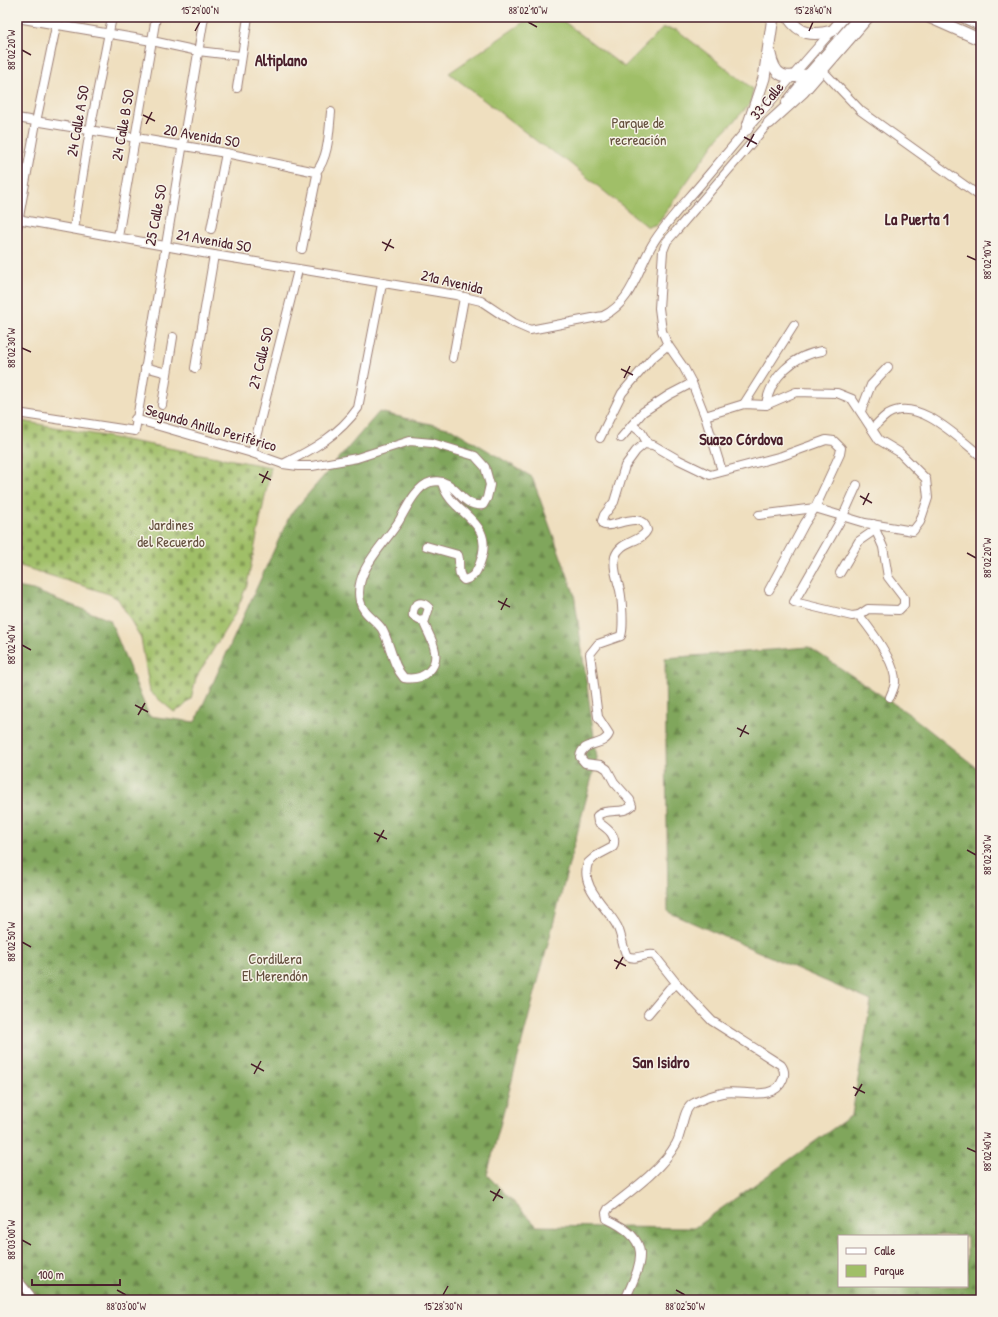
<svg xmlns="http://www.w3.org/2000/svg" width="998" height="1317" viewBox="0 0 998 1317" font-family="'Patrick Hand',sans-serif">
<defs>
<pattern id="forest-firs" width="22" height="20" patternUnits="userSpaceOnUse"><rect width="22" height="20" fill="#80a65c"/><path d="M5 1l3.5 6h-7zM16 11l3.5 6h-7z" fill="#6b874c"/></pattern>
<pattern id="cemetery-stones" width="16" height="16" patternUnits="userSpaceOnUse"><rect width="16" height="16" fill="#a0bf67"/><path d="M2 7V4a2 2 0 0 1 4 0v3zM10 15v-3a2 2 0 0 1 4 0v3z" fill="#849b55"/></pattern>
</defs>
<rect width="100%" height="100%" fill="#f7f3e8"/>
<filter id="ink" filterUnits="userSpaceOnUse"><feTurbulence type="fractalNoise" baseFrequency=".025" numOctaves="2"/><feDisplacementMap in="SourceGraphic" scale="8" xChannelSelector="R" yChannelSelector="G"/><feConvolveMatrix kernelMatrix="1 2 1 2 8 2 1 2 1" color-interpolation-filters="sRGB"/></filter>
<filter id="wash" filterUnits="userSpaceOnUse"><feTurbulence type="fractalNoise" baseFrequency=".012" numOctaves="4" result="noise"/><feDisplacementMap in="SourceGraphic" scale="16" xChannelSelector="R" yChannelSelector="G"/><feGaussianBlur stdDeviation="0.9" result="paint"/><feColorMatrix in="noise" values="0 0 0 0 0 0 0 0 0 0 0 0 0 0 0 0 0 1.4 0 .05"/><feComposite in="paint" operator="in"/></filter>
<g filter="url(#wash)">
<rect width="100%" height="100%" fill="#efdfbf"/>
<!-- forest -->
<path fill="url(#forest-firs)" stroke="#656244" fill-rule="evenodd" d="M379 412 452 429 532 477 574 593 597 758 487 1175 537 1226 694 1228 852 1115 871 1001 668 912 665 658 809 647 909 714 981 771V1300H17V587L33 590 110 620 149 716 195 722 290 515ZM839 1236H967V1286H839Z"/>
<!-- cemetery -->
<polygon fill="url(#cemetery-stones)" stroke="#756f49" points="17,420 271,467 247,585 236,612 196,678 191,699 182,708 174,712 150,692 141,638 118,599 109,594 17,565"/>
<!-- green -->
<polygon fill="#a0bf67" stroke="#756f49" points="531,17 558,17 624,67 663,28 677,30 753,89 751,103 718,138 657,224 648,227 567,161 539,143 449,73"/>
</g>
<g filter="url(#ink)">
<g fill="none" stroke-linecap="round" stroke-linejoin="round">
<!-- minor casing -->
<g stroke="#9c7f75" stroke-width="10">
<g id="minor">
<polyline points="17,18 152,41 198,51 241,56"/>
<polyline points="822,70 861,111 981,197"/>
<polyline points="237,88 248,17"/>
<polyline points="786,102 808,75"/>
<polyline points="17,118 226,153 316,172 317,175 302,249"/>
<path d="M316 172C329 157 329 131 331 112"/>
<path d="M17 219 214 255 456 295 481 301 514 323 530 330 603 316C632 302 637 271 652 245 666 221 688 200 705 179 747 129 789 79 832 31"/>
<polyline points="17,228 36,122 58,17"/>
<polyline points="74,229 90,130 112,17"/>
<polyline points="211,229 226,153"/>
<polyline points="118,237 156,17"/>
<polyline points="453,358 464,298"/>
<polyline points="145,367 167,373"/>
<polyline points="195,368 214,255"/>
<polyline points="744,404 794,325"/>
<polyline points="162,405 173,337"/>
<path d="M766 405C770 377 794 355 822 351"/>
<polyline points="861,411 871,385 888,367"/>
<polyline points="17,413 135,431 204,17"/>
<polyline points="705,416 744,404 766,405 796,392 837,393 852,399 879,440 899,452 926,479 928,498 920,522 913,531 865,523 815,508 759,515"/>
<path d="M135 419 252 453 283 464 298 466H312L357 458 410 441 432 443 475 456 485 467 490 485 487 498 483 505C458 508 457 476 431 482 416 486 406 509 399 521 385 544 353 571 360 601 363 614 375 619 382 629 391 645 392 665 404 678 424 681 440 668 434 647 432 639 427 631 424 623L429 608C421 599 412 604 413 616L419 620 424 619"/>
<polyline points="632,425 641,432 648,444"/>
<path d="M872 429C877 424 882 418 888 414 918 396 959 439 981 456"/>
<polyline points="600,438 622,393 651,359 668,345"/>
<polyline points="621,438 643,412 669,395 692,383"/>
<polyline points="252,453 298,270"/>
<path d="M283 464C312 450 339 435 358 408L382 284"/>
<polyline points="722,471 705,416 692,383 684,368 668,345 662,331 659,308 663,251 667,241 676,231 772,119"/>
<polyline points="857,485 843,516 794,602 852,616 859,615 868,609 899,610 904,605 904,598 888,577 883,547 873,524"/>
<path d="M426 546 458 555C461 563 456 574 464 580 474 578 477 571 480 563 497 518 450 516 442 482"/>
<polyline points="840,573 859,541 875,530"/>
<path d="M859 615C871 630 896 663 895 682 895 686 892 692 890 697"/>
<polyline points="648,1014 669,989 677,984"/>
<polyline points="17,1279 30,1295 30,1300"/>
<path d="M625 1300C642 1261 654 1241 607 1219L606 1213 608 1209C631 1191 662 1169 676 1144 683 1132 682 1108 694 1103 702 1099 713 1095 722 1093 742 1089 774 1103 783 1079 785 1074 784 1069 781 1065L712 1021 677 984 654 955C644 953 637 961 627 956 623 950 622 935 617 926 608 908 579 887 588 863L596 856 613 847C618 835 606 828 598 822L597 816C606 807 623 815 632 806L630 800 614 782 607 769 601 765 585 763 580 757C582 740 603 748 609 734L598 717 590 654 598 644 621 636C624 627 622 600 620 590 617 579 613 568 615 557 620 540 641 543 647 530 641 509 615 528 604 525L602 521 604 515 614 502 625 466 636 451 644 444 653 445 679 460 710 475 782 456 826 440 834 441 841 448 840 454 815 508 805 523 769 590"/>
</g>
</g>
<!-- major casing -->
<g stroke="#9c7f75" stroke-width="12">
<g id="major">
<polyline points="832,31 844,17"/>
<polyline points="808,75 859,17"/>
</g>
</g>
<!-- highway casing -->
<g stroke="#9c7f75" stroke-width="13">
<g id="highway">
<path d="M788 17C800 35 813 36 832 31"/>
<polyline points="929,17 981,40"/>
<polyline points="964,17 981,25"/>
<path d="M770 54C775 79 785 78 808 75"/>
<polyline points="769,123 803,92 868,17"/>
<polyline points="747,129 764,78 773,17"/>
</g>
</g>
<!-- minor -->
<use href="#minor" stroke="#fff" stroke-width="8"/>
<!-- major -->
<use href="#major" stroke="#fff" stroke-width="10"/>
<!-- highway -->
<use href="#highway" stroke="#fff" stroke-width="11"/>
</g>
</g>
<!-- ticks -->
<path fill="none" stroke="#4a1f2b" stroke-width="1.5" d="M528 22 537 27M195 31 200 22M809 31 813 22M22 50 31 55M143 115 155 121M146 124 152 112M744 137 757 144M747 147 754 134M382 242 394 248M385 251 391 239M967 256 976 260M22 348 31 352M621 369 633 375M624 378 630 366M259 474 271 480M262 483 268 471M860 496 872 503M863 505 869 493M967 553 976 558M498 601 510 607M501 610 507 598M22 645 31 650M135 705 148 712M138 715 145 703M737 728 749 734M740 737 746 725M374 833 387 839M377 842 384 830M967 850 976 855M22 942 31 947M614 960 626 966M616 969 623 957M251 1064 264 1071M254 1074 261 1061M853 1087 865 1093M855 1096 862 1084M967 1148 976 1152M490 1191 503 1198M493 1201 500 1189M22 1240 31 1245M117 1290 126 1295M676 1290 685 1295M443 1295 448 1286"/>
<g text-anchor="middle" stroke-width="3" stroke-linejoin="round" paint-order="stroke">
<!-- street labels -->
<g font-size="15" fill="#4a1f2b" stroke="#f7f3e8">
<text transform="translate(767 101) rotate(-51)" y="5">33 Calle</text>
<text transform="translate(78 121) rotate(-80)" y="5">24 Calle A SO</text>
<text transform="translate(123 125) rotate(-80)" y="5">24 Calle B SO</text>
<text transform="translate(202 136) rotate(10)" y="5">20 Avenida SO</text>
<text transform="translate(156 215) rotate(-79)" y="5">25 Calle SO</text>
<text transform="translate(214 241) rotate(10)" y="5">21 Avenida SO</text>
<text transform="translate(452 282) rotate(13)" y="5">21a Avenida</text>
<text transform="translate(261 358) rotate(-76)" y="5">27 Calle SO</text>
<text transform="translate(211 428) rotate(16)" y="5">Segundo Anillo Periférico</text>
</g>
<!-- park labels -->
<g font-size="15" fill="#644f3d" stroke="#f7f3e8">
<text x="638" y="128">Parque de<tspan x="638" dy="17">recreación</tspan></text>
<text x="171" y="530">Jardines<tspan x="171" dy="17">del Recuerdo</tspan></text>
<text x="275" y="964">Cordillera<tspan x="275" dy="17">El Merendón</tspan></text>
</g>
<!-- neighbourhood labels -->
<g font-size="16" font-weight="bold" fill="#4a1f2b" stroke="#f7f3e8">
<text x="281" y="66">Altiplano</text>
<text x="917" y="225">La Puerta 1</text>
<text x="741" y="445">Suazo Córdova</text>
<text x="661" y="1068">San Isidro</text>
</g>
</g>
<!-- margin -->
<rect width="998" height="1317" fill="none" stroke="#f7f3e8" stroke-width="44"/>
<!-- legend -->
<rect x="838" y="1235" width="130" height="52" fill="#f7f3e8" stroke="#b29e9c"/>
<rect x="846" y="1248" width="20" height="6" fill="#ffffff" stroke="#b29e9c"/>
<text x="874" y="1255" font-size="12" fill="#4a1f2b">Calle</text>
<rect x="846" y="1265" width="20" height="12" fill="#a0bf67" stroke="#b29e9c"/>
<text x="874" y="1275" font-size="12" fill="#4a1f2b">Parque</text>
<!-- scale -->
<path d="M32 1279v6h88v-6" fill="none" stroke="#4a1f2b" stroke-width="2"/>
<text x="38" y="1279" font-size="12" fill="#4a1f2b" stroke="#f7f3e8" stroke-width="3" paint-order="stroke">100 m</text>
<rect x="22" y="22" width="954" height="1273" fill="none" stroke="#4a1f2b" stroke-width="1.5"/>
<g font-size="10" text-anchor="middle" fill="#4a1f2b">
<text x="200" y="14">15°29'00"N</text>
<text x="528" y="14">88°02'10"W</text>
<text x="813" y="14">15°28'40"N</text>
<text transform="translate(11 50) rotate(-90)" y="4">88°02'20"W</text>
<text transform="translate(987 260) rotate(-90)" y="4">88°02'10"W</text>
<text transform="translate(11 348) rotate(-90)" y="4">88°02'30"W</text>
<text transform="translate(987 558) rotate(-90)" y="4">88°02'20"W</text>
<text transform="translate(11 645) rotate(-90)" y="4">88°02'40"W</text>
<text transform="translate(987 855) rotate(-90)" y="4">88°02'30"W</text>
<text transform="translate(11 942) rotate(-90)" y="4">88°02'50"W</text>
<text transform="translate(987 1152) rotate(-90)" y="4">88°02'40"W</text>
<text transform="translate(11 1240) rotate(-90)" y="4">88°03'00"W</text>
<text x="126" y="1310">88°03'00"W</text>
<text x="443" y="1310">15°28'30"N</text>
<text x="685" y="1310">88°02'50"W</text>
</g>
</svg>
